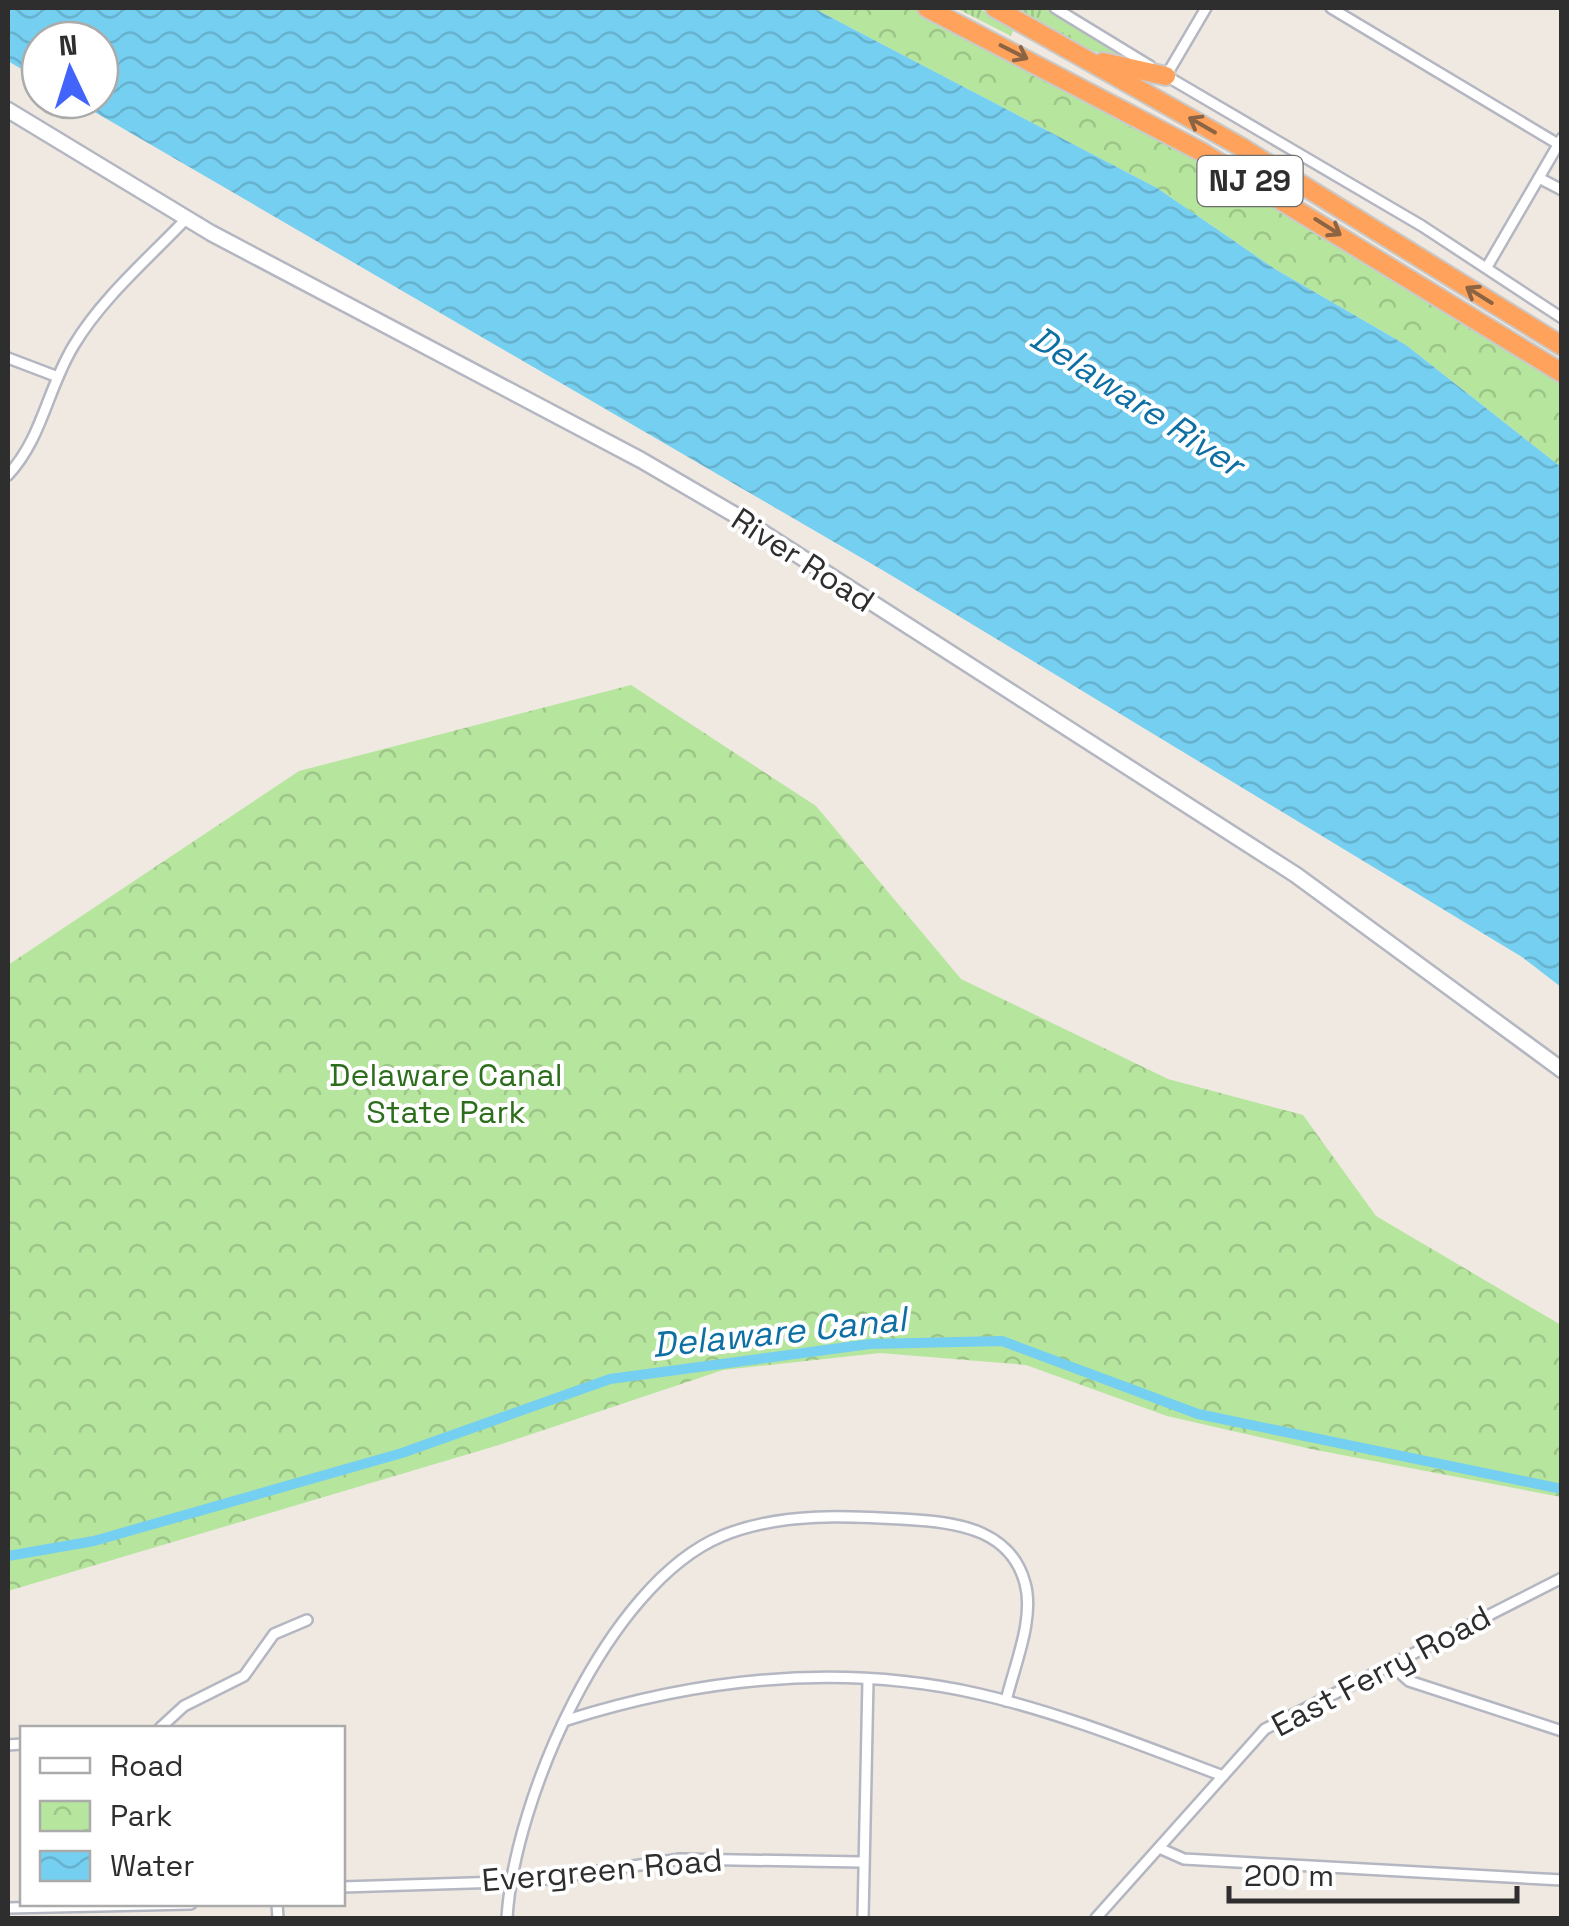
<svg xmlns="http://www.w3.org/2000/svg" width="1569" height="1926" viewBox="0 0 1569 1926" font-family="'Space Grotesk',sans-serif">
<defs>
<pattern id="grass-tufts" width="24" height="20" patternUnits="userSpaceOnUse" patternTransform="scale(2.5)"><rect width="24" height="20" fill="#b6e59e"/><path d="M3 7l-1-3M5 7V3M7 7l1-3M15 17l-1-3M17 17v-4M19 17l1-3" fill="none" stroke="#9dc588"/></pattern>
<pattern id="park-crowns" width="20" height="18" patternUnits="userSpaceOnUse" patternTransform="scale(2.5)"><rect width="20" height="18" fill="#b6e59e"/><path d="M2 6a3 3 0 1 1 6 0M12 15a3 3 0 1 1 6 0" fill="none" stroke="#9dc588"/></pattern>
<pattern id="water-waves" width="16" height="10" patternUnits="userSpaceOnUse" patternTransform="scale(2.5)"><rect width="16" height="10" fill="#75cff0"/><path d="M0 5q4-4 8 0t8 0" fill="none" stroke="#66b2ce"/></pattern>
</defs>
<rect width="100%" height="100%" fill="#efe9e1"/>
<!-- grass -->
<g fill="url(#grass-tufts)">
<polygon points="956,8 978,8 1014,28 1011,36"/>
<polygon points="1017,8 1044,8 1132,63 1090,50"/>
</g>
<!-- park -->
<g fill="url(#park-crowns)">
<polygon points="813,8 937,8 1146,121 1561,372 1561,467 1406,345 1275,269 1157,188"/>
<polygon points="631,685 816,806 961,979 1168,1079 1303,1115 1376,1216 1561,1325 1561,1497 1311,1449 1167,1416 1026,1365 880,1353 723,1370 499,1445 8,1591 8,965 299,771"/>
</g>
<!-- water -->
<polygon fill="url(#water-waves)" points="8,8 813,8 1157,188 1275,269 1406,345 1561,467 1561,987 1522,957 884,571 74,100 100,100 100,40 40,40 40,80 8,61"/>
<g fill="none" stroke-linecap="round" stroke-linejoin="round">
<!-- canal -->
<polyline stroke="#75cff0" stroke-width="10" points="8,1556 94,1541 402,1453 610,1379 870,1344 1002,1341 1198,1414 1562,1489"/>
<!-- street casing -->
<g stroke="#b4b7c1" stroke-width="14">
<g id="street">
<polyline points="1055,8 1150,66"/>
<polyline points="1331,8 1558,144"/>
<polyline points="1163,74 1422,226 1562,318"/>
<polyline points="1166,76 1206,8"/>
<polyline points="1539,178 1562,190"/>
<polyline points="1487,267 1562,138"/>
<polyline points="8,358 58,377"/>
<path d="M8 475C43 437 47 389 74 345 102 298 149 258 187 218"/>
<polyline points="1391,1665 1409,1681 1562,1731"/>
<path d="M567 1720C700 1678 841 1663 979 1694 1062 1713 1143 1746 1223 1776"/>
<polyline points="160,1728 184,1706 244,1676 274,1634 307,1620"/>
<polyline points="8,1745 22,1744"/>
<polyline points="1159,1848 1184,1859 1562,1880"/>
<polyline points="342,1887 532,1881 680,1859 861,1862"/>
<polyline points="277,1904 278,1918"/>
<polyline points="8,1908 191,1904"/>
<path d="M507 1918C514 1800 607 1584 722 1536 782 1511 853 1516 916 1520 962 1523 1011 1532 1025 1583 1035 1619 1014 1666 1006 1701"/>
<polyline points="863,1918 868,1680"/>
<polyline points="1096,1918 1265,1729 1562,1578"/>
</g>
</g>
<!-- secondary casing -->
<g stroke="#b4b7c1" stroke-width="19">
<polyline id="secondary" points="8,110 211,233 641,460 737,516 1296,875 1562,1070"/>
</g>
<!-- highway casing -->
<g stroke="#c9c9c9" stroke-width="22">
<g id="highway">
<polyline points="927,8 1200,151 1562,373"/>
<polyline points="995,8 1241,147 1562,346"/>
<polyline points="1103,62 1166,76"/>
</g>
</g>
<!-- street -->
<use href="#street" stroke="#fff" stroke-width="9"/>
<!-- secondary -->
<use href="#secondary" stroke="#fff" stroke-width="14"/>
<!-- highway -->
<use href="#highway" stroke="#ffa35c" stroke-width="18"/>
</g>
<!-- one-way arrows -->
<defs><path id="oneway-shaft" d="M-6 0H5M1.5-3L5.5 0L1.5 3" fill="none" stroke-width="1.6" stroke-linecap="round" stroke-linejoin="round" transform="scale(2.5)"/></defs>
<g stroke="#8c6343">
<use href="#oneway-shaft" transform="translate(1014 52) rotate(27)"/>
<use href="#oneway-shaft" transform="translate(1202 125) rotate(-150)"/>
<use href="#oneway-shaft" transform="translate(1328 227) rotate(32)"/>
<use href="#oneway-shaft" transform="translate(1479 295) rotate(-148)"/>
</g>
<g text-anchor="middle" stroke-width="8" stroke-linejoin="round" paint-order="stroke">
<!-- shield labels -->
<rect fill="#fff" stroke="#6d6d6d" stroke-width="2.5" x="1197.5" y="156" width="105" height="50" rx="8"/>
<g font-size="30" font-weight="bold" fill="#2e2e2e">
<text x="1250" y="191">NJ 29</text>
</g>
<!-- street labels -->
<g font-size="32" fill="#2e2e2e" stroke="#fff">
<text transform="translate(803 560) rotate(33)" y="11">River Road</text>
<text transform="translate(1381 1671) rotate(-28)" y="11">East Ferry Road</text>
<text transform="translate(602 1870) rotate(-5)" y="11">Evergreen Road</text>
</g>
<!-- park labels -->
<g font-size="32" fill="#2c6e1b" stroke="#fff">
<text x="446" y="1086">Delaware Canal<tspan x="446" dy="37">State Park</tspan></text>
</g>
<!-- water labels -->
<g font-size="35" font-style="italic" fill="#0d6fa3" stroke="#fff">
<text transform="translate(1137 401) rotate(33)" y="12">Delaware River</text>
<text transform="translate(779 1332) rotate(-6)" y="12">Delaware Canal</text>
</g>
</g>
<!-- border -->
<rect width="1569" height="1926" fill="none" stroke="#2e2e2e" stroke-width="20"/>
<!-- legend -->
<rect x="20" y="1726" width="325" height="180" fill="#ffffff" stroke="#ababab" stroke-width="2.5"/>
<rect x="40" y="1758" width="50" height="15" fill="#ffffff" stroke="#ababab" stroke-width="2.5"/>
<text x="110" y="1776" font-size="30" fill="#2e2e2e">Road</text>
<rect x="40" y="1801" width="50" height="30" fill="url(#park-crowns)" stroke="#ababab" stroke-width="2.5"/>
<text x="110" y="1826" font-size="30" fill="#2e2e2e">Park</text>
<rect x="40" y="1851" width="50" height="30" fill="url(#water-waves)" stroke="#ababab" stroke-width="2.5"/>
<text x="110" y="1876" font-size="30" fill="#2e2e2e">Water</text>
<!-- north arrow -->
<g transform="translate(70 70) rotate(356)"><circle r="48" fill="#ffffff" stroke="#ababab" stroke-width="2.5"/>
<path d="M0-8L18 38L0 25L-18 38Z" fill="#4264fb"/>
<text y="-15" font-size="28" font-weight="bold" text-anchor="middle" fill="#2e2e2e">N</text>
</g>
<!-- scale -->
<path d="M1229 1886v15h288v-15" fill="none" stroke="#2e2e2e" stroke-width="5"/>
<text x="1244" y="1886" font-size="30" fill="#2e2e2e" stroke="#ffffff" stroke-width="8" paint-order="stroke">200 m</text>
</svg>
